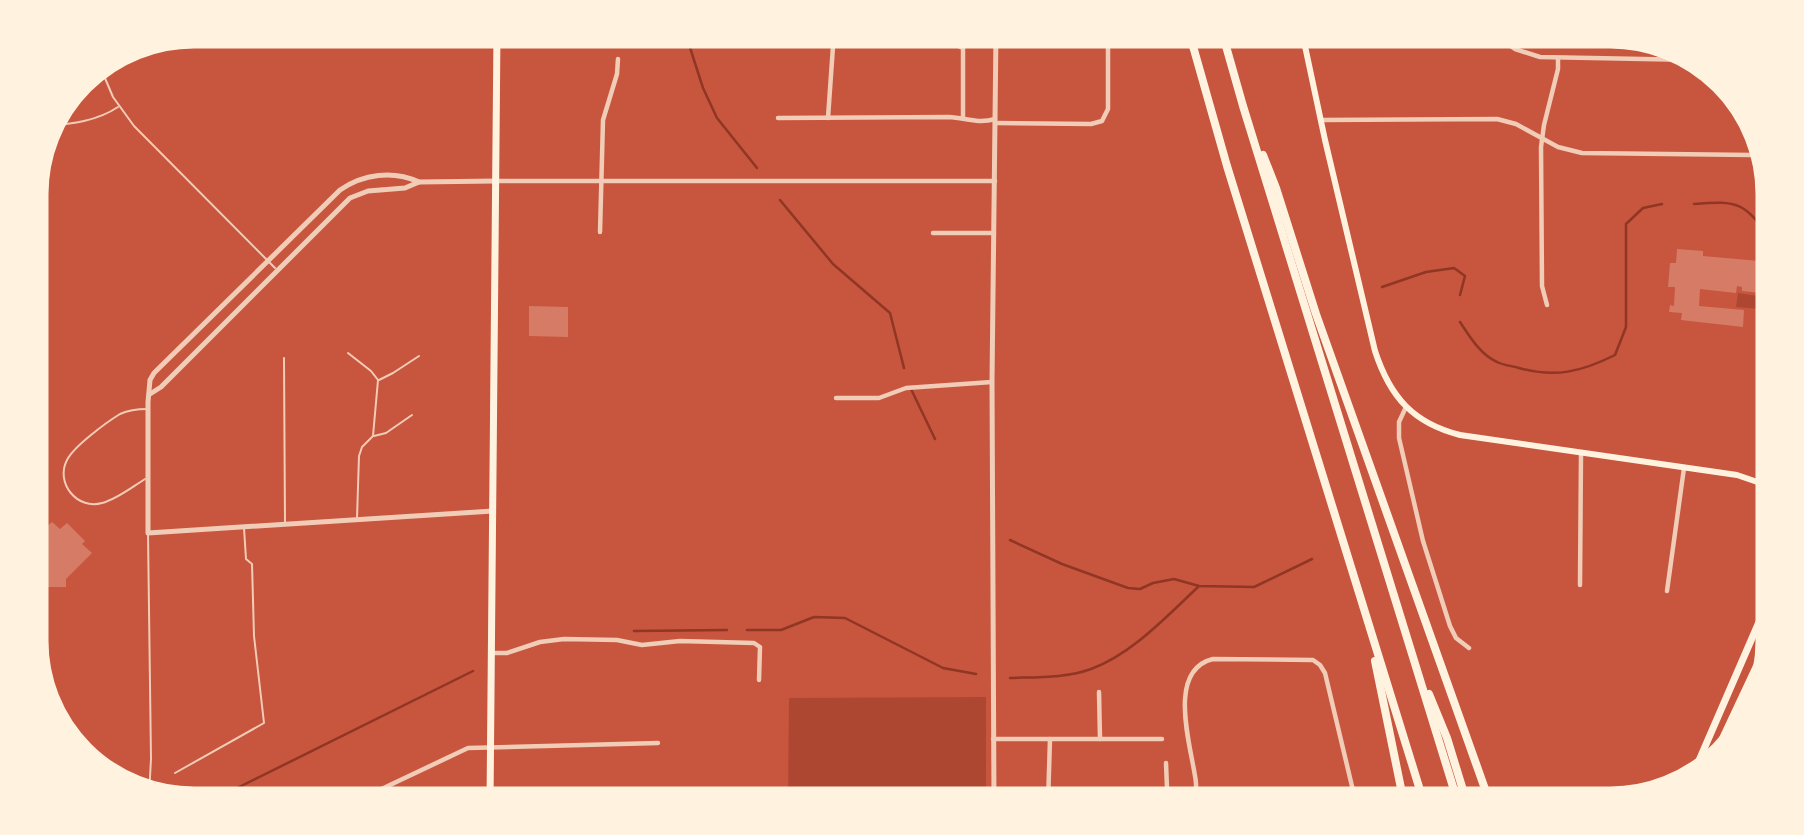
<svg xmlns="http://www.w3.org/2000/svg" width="1804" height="835" viewBox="0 0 1804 835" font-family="Rubik,sans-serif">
<rect width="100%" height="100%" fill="#c8553d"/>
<!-- green -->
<g fill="#ae4732">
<polygon points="1738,293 1771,298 1771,310 1736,307"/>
<polygon points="986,697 986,803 788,803 789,698"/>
</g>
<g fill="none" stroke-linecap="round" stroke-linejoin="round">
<!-- stream -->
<g stroke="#8f3625" stroke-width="2.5">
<polyline points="685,32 703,88 717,118 757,168"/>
<polyline points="780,200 833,264 890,313 904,368"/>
<path d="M1694 204C1740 200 1743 203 1771 238"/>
<polyline points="1382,287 1426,272 1454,268 1465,276 1460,295"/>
<path d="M1460 322C1470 337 1480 354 1497 362 1503 365 1512 366 1519 368 1555 378 1581 372 1615 355L1626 327V224L1643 208 1662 204"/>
<polyline points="911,389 935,439"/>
<polyline points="1010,540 1062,564 1128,588 1140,589 1153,583 1174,579 1199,586 1254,587 1312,559"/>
<polyline points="747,630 781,630 814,617 845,618 943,668 976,674"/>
<polyline points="634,631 727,630"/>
<path d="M1010 678C1036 677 1067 678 1091 669 1132 654 1167 616 1198 587"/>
<polyline points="207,803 473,671"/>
</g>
</g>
<!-- building -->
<g fill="#d67c66">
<polygon points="42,146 47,146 47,186 32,184"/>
<polygon points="1677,249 1703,251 1703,256 1771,262 1771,294 1742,291 1742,287 1737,286 1736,293 1700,289 1699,306 1744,310 1743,327 1681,320 1682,313 1669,312 1670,305 1674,306 1675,287 1668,287 1670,263 1676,263"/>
<polygon points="529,306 568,307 568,337 529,336"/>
<polygon points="32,444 46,457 33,471"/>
<polygon points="33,497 41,506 33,514 46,527 52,522 60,529 67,523 85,541 82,544 92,553 66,579 66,587 48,587 48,564 39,555 33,561 41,568 41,572 39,576 33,579"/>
<polygon points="1765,532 1772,535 1772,543 1762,538"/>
</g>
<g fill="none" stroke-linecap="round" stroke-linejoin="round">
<!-- service -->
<g stroke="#f1ccb7" stroke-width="2">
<polyline points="99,64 113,97 134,126 275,268"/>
<path d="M47 126C72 124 97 121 118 107"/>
<polyline points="348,353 371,371 378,380 373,436 362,447 359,456 357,518"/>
<polyline points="284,358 285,523"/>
<polyline points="379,380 393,373 419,356"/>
<polyline points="374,436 386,433 412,415"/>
<path d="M145 479C132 487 117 499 102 503 77 510 55 483 67 460 74 446 107 422 120 414 129 410 138 409 147 409"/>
<polyline points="148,534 151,759 149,795"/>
<polyline points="175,773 264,723 254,636 252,564 246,559 244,528"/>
</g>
<!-- minor -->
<g stroke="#f1ccb7" stroke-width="4.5">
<polyline points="926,32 963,48"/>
<polyline points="1500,32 1506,43 1515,49 1540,57 1694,60"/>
<path d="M778 118 949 117C966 118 978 124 995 119"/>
<polyline points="828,118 834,32"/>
<polyline points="963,118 963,32"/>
<polyline points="1321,120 1497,119 1516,124 1558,147 1582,153 1752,155 1752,126"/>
<polyline points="995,123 1091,124 1102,121 1108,109 1108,32"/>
<polyline points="496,181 995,181"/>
<polyline points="600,232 603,120 617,74 618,59"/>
<polyline points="933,233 994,233"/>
<polyline points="1547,305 1542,286 1541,147 1544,125 1558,69 1558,58"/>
<polyline points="836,398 879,398 906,388 992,382"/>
<polyline points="1406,407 1399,422 1399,438 1423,541 1450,626 1456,638 1469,648"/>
<polyline points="1580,585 1581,453"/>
<polyline points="1667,591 1684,468"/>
<polyline points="492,653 507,653 540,642 564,639 617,640 642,645 680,641 754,643 760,647 759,680"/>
<polyline points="1099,692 1100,739"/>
<polyline points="1751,715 1763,692"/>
<polyline points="993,739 1050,739"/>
<polyline points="1166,763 1167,788 1171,803"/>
<path d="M1097 795C1122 795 1144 800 1169 800"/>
<polyline points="352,803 468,748 658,743"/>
<polyline points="1048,803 1050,739 1162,739"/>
<path d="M1196 803C1196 794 1197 785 1195 776 1190 743 1167 670 1213 659L1313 660 1320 665 1325 673 1356 803"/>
</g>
<!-- tertiary -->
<g stroke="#f1ccb7" stroke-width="5">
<path d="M419 182C393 170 363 174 340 190L154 373 150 380 148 402V533L493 511"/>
<polyline points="150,394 161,387 350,198 368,191 405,188 419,182 496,181"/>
<polyline points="994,803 992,382 996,32"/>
</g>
<!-- secondary -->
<path stroke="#fff3e0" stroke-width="6" d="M1302 32 1325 140 1375 351C1390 397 1413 423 1460 435L1737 475 1772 487"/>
<!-- primary -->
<g stroke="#fff3e0" stroke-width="7">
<polyline points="1710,765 1772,633"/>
<polyline points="1691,779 1772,592"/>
<polyline points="490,803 497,32"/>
</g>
<!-- motorway -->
<g stroke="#fff3e0" stroke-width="8">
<polyline points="1189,32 1227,166 1424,803"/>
<polyline points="1222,32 1243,106 1458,803"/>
<polyline points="1263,155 1276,188 1316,314 1490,803"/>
<polyline points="1375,661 1404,803"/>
<polyline points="1429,694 1447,738 1467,803"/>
</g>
</g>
<!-- crop -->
<path d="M0 0H1804V835H0ZM194 44H1610A150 150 0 0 1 1760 194V641A150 150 0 0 1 1610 791H194A150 150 0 0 1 44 641V194A150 150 0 0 1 194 44Z" fill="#fff3e0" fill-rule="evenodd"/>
<path fill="none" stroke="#fff3e0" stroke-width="9" d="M194 44H1610A150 150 0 0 1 1760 194V641A150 150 0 0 1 1610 791H194A150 150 0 0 1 44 641V194A150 150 0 0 1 194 44Z"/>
</svg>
